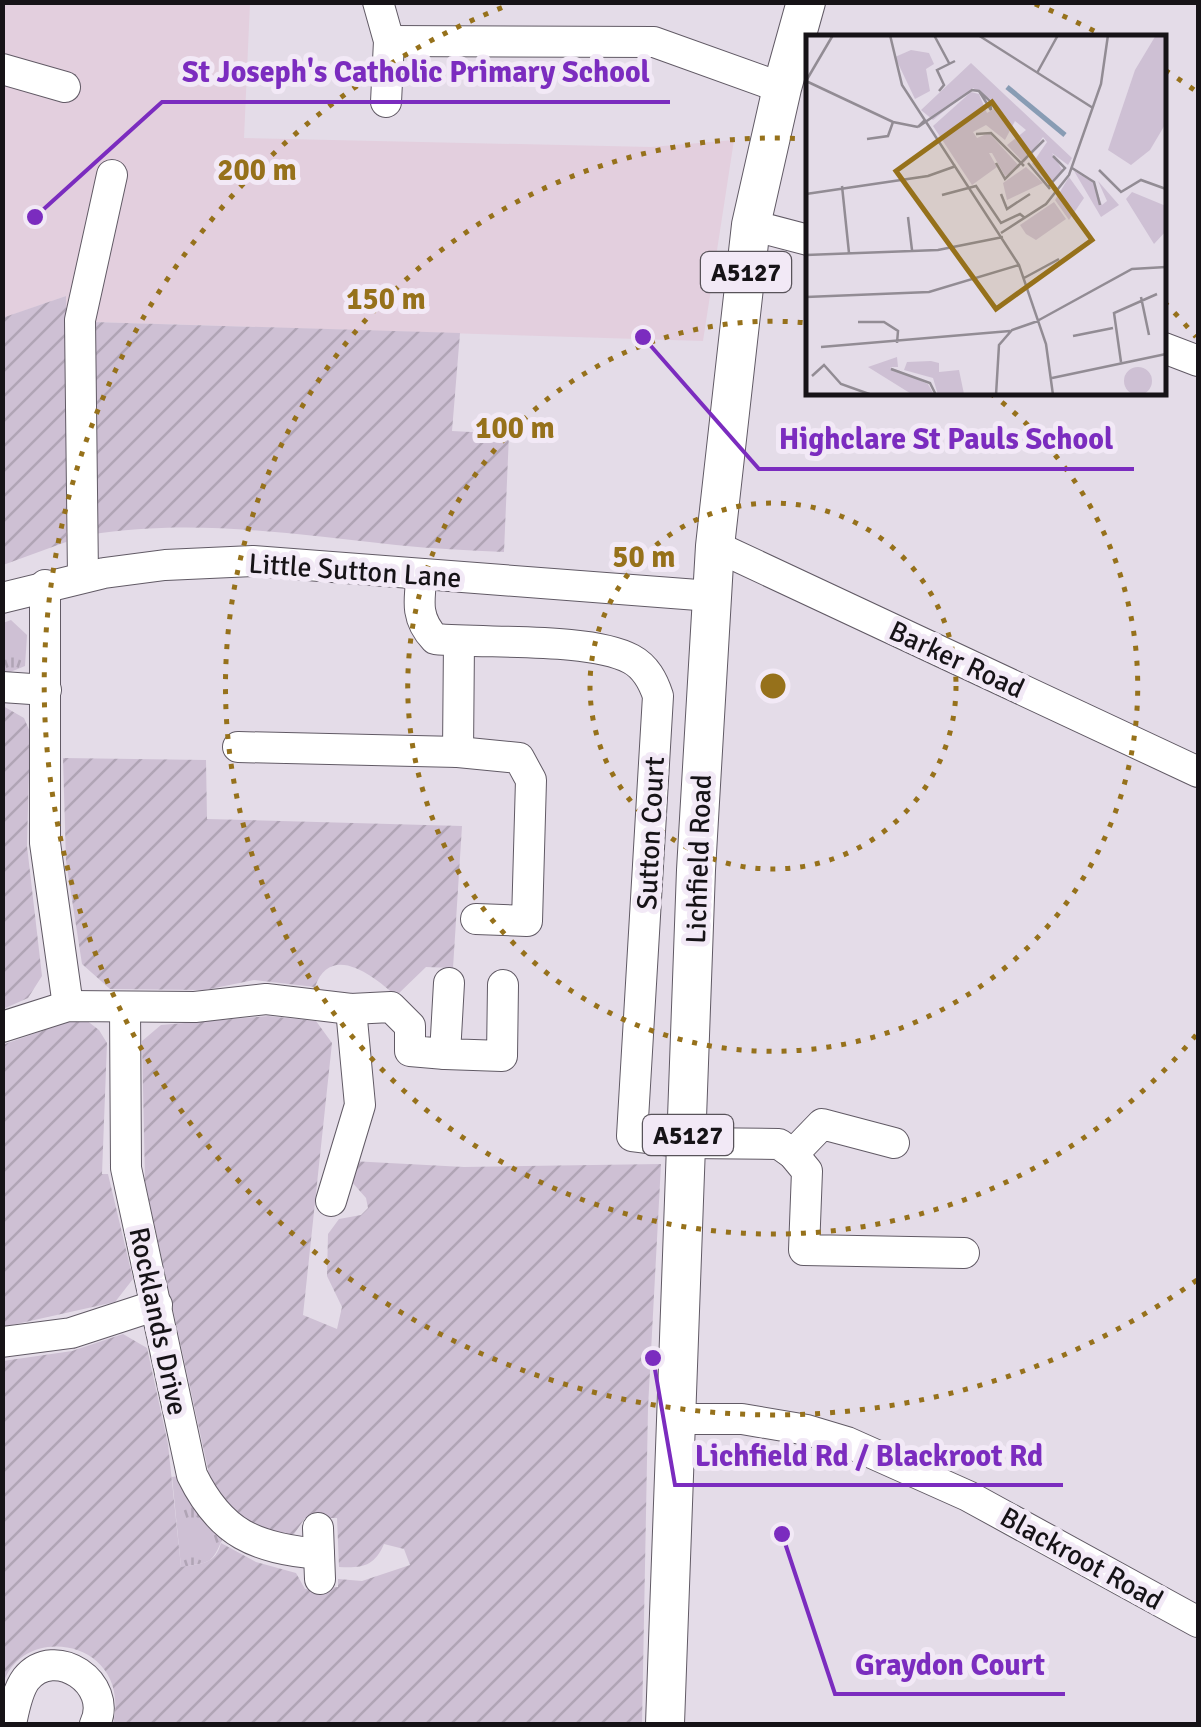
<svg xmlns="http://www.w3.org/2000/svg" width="1201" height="1727" viewBox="0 0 1201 1727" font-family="Signika,sans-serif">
<defs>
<pattern id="grass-tufts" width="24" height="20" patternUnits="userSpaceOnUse" patternTransform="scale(2.5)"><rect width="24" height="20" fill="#cec0d4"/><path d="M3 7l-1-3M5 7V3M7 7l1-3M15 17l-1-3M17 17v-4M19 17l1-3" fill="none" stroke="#b0a4b5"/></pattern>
<pattern id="garden-furrows" width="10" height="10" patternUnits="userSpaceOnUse" patternTransform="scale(2.5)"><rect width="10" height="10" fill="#cec0d4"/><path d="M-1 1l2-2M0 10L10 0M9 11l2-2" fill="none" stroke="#b0a4b5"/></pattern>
</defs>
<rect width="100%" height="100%" fill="#e4dce8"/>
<!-- education -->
<polygon fill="#e3cfde" points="2,3 250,3 244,138 651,147 734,140 703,341 94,322 89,535 66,542 66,296 3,318"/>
<!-- grass -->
<g fill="url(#grass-tufts)">
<polygon points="11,620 27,635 25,666 3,675 3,623"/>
<path d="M178 1476 195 1510 223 1537C212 1565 210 1562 181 1567L172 1477Z"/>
</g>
<!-- garden -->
<g fill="url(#garden-furrows)">
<polygon points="66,296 66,542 3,565 2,318"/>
<path d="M93 322 460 333 452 431 509 434 504 552C468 550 432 549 396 545 294 534 191 518 89 535Z"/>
<polygon points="3,706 24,718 30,732 27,846 42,976 28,998 3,1009"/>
<path d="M63 758 206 760 207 819 462 826 453 968 426 967 396 996C376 978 331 941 315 987L254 980 205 990 110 989 82 964 66 861Z"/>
<path d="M268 1016 316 1021 332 1043 303 1315 337 1329 342 1307 327 1276 328 1234 339 1219 361 1215 368 1208 366 1198 351 1181V1161L464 1167 661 1164 648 1408 642 1724H113C133 1639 22 1621 3 1684V1361L72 1351 123 1334 147 1348 168 1444 181 1567C202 1563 215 1565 221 1543L256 1562 296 1573 305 1589 338 1587V1579L362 1581 410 1565 404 1549 384 1544C374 1567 362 1568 339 1567L337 1518H305L294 1534C257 1536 232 1510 211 1483L145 1182 142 1041 161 1025Z"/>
<polygon points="86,1020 99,1030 107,1043 102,1174 108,1174 133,1279 115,1302 3,1327 2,1045 70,1021"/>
</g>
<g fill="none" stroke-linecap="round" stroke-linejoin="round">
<!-- minor casing -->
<g stroke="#615a65" stroke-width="32">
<g id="minor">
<polyline points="378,2 389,41 386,102"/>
<polyline points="389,41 654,42 782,88"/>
<polyline points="2,69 65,87"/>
<polyline points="751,225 808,240"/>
<polyline points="1164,348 1198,361"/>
<polyline points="715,546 1198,772"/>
<path d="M422 574C419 600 415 618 435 639 487 644 590 637 631 659 646 667 653 681 658 696L632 1136 688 1143 779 1144 793 1154 807 1171 804 1250 964 1253"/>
<polyline points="83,577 80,320 112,175"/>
<polyline points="45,585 45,843 68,1006"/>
<polyline points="2,598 104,573 165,565 253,561 711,596"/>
<polyline points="2,687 46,690"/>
<polyline points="238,747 458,752 519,758 531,780 527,921 476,919"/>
<polyline points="458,752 459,641"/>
<polyline points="449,983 445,1054 502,1056 503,985"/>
<path d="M125 1007 126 1168 192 1475C221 1534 255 1548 319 1554"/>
<polyline points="2,1027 68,1006 195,1007 266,999 351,1009 391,1007 410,1026 410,1051 445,1054"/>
<polyline points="793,1154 822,1124 894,1143"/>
<polyline points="331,1201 360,1105 351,1009"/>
<polyline points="2,1342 71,1333 157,1305"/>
<polyline points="678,1419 742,1419 807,1430 847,1442 968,1496 1198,1622"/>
<polyline points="318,1528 320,1579"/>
<path d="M11 1724C14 1710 17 1691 26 1679 55 1643 114 1684 95 1724"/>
</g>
</g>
<!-- major casing -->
<g stroke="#615a65" stroke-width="40">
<polyline id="major" points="665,1724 696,870 715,546 751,225 782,88 806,2"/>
</g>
<!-- minor -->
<use href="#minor" stroke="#fff" stroke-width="30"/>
<!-- major -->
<use href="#major" stroke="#fff" stroke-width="38"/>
</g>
<!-- distance rings -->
<g fill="none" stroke="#96711b" stroke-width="5" stroke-dasharray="5 10">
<circle cx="773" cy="686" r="183"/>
<path d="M990 393A365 365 0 1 1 808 323"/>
<path d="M1196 1035A548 548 0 1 1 806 139M1164 302A548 548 0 0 1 1196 337"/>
<path d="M1197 1280A730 730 0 1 1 511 4M1035 4A730 730 0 0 1 1104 36M1165 70A730 730 0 0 1 1197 92"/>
</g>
<g text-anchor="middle" stroke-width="10" stroke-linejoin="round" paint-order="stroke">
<!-- shield labels -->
<g fill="#f2e9f6" stroke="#58535a" stroke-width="2.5">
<rect x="701" y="252" width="90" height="40" rx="8"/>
<rect x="643" y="1115" width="90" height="40" rx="8"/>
</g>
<g font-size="25" font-weight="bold" fill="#161317">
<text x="746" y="281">A5127</text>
<text x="688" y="1144">A5127</text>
</g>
<!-- street labels -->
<g font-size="28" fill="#161317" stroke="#f2e9f6">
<text transform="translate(355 570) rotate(4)" y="10">Little Sutton Lane</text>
<text transform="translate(957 659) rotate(25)" y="10">Barker Road</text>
<text transform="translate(650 833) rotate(-87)" y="10">Sutton Court</text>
<text transform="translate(698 859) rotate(-88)" y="10">Lichfield Road</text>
<text transform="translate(159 1321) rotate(78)" y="10">Rocklands Drive</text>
<text transform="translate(1082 1558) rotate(29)" y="10">Blackroot Road</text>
</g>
</g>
<!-- overview -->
<g transform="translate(806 35)">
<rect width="360" height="360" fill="#e4dce8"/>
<path d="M350 0H360V88L344 115 325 130 302 115 329 35Z" fill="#cec0d4"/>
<path d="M105 15 123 18 128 29 120 34 124 56 109 64 89 22ZM165 28 266 123 262 130 246 118 257 136 251 144 242 149 226 129 241 107 237 102 218 128 201 110 220 95 209 86 199 105 180 90 167 97 171 103 183 98 214 132 199 141 186 118H183L191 132 166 150 127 91 165 57 173 59 181 78 188 74 186 65 167 53 127 85 115 75ZM220 132 237 148 201 165 197 148ZM268 136 288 148 296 170 301 166 292 146 313 170 295 182ZM263 142 278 163 263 185 249 165ZM248 167 260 184 230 205 220 199 214 190ZM91 322 92 332H84L122 349 128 360H107L62 332ZM125 326 133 328V337L153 335 158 359 132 360 127 343 98 335 101 327Z" fill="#cec0d4"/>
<path d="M326 157 360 171V196L348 209 320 164ZM318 346a14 14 0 1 1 28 0a14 14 0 1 1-28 0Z" fill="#cec0d4"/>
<path fill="none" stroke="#889cb4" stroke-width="5" d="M201 52 259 100"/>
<path fill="none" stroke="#928c94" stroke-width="2.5" d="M84 0 96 50 213 230 240 309 247 360M128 0 143 28M172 0 287 73M231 38 252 0M0 46 87 87 112 92M0 46 27 0M133 56 138 50 131 35 149 26M119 85 112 92 166 55 173 56 184 66 185 75 173 56M170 99 185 98 218 131M61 104 82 101 87 87M190 128 199 144 238 105M222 128 244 154M266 133 288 147 294 170M293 135 315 157 335 145 360 154M36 151 43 218M242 152 259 133 247 121M0 159 122 141 150 131M195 159 201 174 224 159M136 160 170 151 195 188 214 179 219 183M102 182 106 215M195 198 240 169 263 140 295 49 302 0M0 220 132 215 197 202M218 243 253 224M0 262 123 257 213 230M335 262 343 300M233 285 326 234 360 232M52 287H78L92 296 91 308M267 301 307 293M15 312 204 296M315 327 308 278 351 259M85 334 124 348 130 360M6 341 18 330 35 349 66 360M246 343 360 319M190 360 193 310 206 295 232 286"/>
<path fill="#96711b" fill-opacity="0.15" stroke="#96711b" stroke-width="5" d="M186 67 286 205 190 274 90 136Z"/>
<rect width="360" height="360" fill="none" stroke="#161317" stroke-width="5"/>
</g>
<circle cx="773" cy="686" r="15" fill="#96711b" stroke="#f2e9f6" stroke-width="5"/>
<g font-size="30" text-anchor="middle" font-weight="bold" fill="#96711b" stroke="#f2e9f6" stroke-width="10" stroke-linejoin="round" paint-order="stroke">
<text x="257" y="180">200 m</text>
<text x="386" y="309">150 m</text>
<text x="515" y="438">100 m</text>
<text x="644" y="567">50 m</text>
</g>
<!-- callouts -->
<path fill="none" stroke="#7b2cbf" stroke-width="4" d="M35 217L162 102H670M643 337L759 469H1134M653 1358L675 1485H1063M782 1534L835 1694H1065"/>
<g fill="#7b2cbf" stroke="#f2e9f6" stroke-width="4">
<circle cx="35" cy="217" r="10"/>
<circle cx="643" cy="337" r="10"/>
<circle cx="653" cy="1358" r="10"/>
<circle cx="782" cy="1534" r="10"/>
</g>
<g font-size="30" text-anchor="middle" font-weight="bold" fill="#7b2cbf" stroke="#f2e9f6" stroke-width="10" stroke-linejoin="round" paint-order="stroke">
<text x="416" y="82">St Joseph's Catholic Primary School</text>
<text x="946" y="449">Highclare St Pauls School</text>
<text x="869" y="1466">Lichfield Rd / Blackroot Rd</text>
<text x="950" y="1675">Graydon Court</text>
</g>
<!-- border -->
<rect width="1201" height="1727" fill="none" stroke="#161317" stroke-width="10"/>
</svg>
